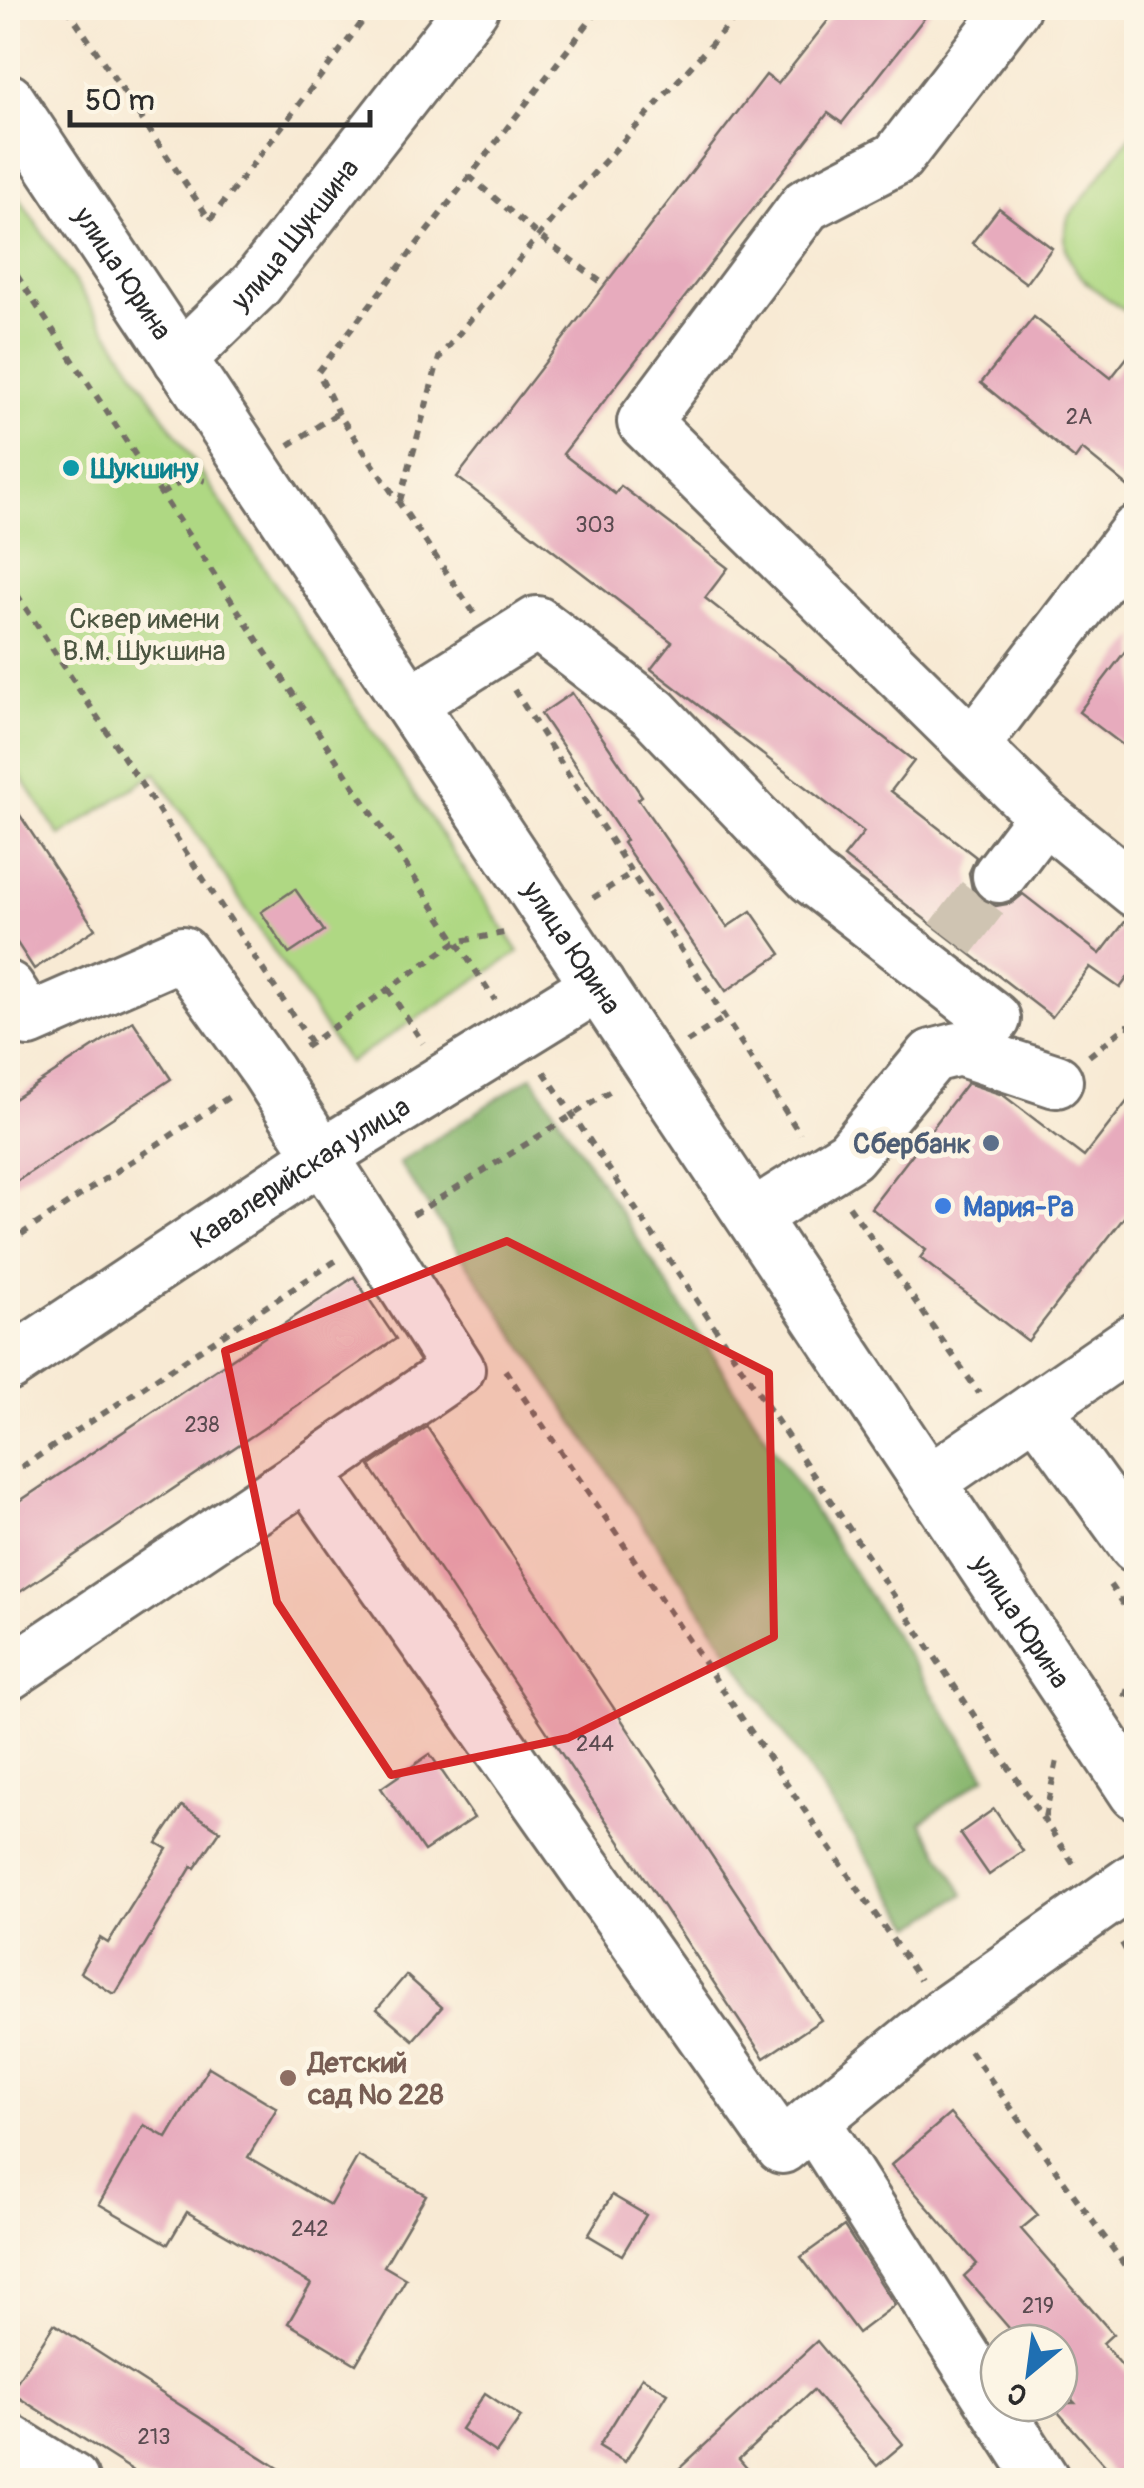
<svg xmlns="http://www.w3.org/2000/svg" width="1144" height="2488" viewBox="0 0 1144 2488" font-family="Pangolin,sans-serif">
<rect width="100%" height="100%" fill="#fcf5e5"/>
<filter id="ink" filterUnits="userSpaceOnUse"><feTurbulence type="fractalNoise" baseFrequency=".01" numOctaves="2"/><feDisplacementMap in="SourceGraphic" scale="20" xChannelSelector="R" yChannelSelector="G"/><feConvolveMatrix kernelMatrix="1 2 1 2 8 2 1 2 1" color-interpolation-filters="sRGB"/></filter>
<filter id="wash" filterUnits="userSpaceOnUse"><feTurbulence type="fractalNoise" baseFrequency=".0048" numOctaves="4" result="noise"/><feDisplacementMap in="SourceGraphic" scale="40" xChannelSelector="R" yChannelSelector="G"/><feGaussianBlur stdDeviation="2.25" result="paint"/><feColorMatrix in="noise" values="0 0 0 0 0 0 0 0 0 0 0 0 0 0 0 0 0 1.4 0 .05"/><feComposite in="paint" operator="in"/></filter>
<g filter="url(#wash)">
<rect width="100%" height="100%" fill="#f8ead4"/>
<!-- green -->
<g fill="#afd883" stroke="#6d8257" stroke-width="2.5">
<path d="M1136 129V319C1100 291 1052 271 1068 218Z"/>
<polygon points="8,181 519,952 348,1063 156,773 60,836 8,757"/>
</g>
<!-- forest -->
<polygon fill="#8bb871" stroke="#5b724e" stroke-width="2.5" points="532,1076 986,1776 921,1822 964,1894 914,1926 399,1163"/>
<g id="blocks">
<!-- building -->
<g fill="#e7abbd">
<polygon points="838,8 932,8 842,123 828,113 563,454 615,494 621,486 728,568 705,598 914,761 891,791 976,857 969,873 972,889 980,899 996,906 1012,903 1023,894 1100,954 1127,919 1136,920 1136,966 1120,988 1090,967 1052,1017 844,857 864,832 651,669 672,642 457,477 766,75 778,84"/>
<polygon points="999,208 1052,248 1026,283 972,243"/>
<polygon points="1034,317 1111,378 1136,346 1136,493 1082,449 1075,459 981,383"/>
<polygon points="1136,637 1136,755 1079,712"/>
<polygon points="572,693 642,796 638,799 727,927 751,911 781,954 726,991 623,843 626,840 541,714"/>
<polygon points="8,797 95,929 34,969 8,929"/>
<polygon points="295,889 324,931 289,954 261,912"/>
<polygon points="133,1021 171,1079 8,1187 8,1103"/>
<polygon points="967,1083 1003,1095 1084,1157 1136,1090 1136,1202 1028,1341 920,1258 926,1250 871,1208"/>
<polygon points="354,1277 396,1339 8,1600 8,1509"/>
<polygon points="427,1427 821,2020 764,2058 370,1466"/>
<polygon points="430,1754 474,1818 424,1851 381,1788"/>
<polygon points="182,1806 220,1831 195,1868 192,1866 116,1993 112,1993 80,1972 100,1938 108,1943 167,1849 157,1843"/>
<polygon points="994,1809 1023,1851 989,1875 960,1833"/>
<polygon points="406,1975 442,2007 413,2040 377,2009"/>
<polygon points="209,2067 277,2108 248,2157 330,2205 358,2156 426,2195 384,2266 406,2279 356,2364 288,2323 311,2284 187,2212 168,2244 99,2204 144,2125 167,2138"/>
<polygon points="950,2114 1038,2215 1021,2229 1113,2334 1103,2343 1136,2382 1136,2480 1118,2480 1050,2403 1075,2403 1059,2385 1059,2343 1022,2343 964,2276 977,2264 891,2165"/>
<polygon points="612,2195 646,2215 622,2255 588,2235"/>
<polygon points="844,2226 895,2305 858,2333 801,2257"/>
<polygon points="54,2324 297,2480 148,2480 10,2392"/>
<polygon points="817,2341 903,2444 877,2466 813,2390 739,2459 757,2480 667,2480"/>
<polygon points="642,2377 668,2393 625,2462 599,2446"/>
<polygon points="485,2393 521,2417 496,2453 461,2429"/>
</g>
</g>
</g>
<g filter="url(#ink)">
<use href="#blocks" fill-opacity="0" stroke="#736e66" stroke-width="2.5"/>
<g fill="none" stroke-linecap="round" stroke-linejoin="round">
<!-- minor-tunnel -->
<polyline stroke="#cfc4b2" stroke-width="52" stroke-dasharray="52 26" stroke-linecap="butt" points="951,939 999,876"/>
<!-- minor casing -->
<g stroke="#736e66" stroke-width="58">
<g id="minor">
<polyline points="1013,8 897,158 806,205 644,422 1044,816 1136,891"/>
<path id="s1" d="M8 100 1136 1793"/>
<path id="s2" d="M180 359 256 285 472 8"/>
<polyline points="410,703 537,623 654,713 811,877 994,1019"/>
<polyline points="973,745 1136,532"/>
<polyline points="999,876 1044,816"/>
<polyline points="8,988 29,1020 182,953 268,1072 458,1369 307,1473 782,2147 813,2121"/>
<polyline points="753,1216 850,1155 932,1056 959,1049 1056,1081"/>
<path id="s3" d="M8 1365 323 1155 598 985"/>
<polyline points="1036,1408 1136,1339"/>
<polyline points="929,1482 1036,1408 1136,1546"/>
<polyline points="8,1674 307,1473"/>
<polyline points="8,2440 72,2480"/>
<polyline points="1043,2480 813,2121 944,2014 1136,1879"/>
</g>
</g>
<!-- path -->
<g stroke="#736e66" stroke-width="6" stroke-dasharray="8 8" stroke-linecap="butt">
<polyline points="67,8 210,220 373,8"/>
<polyline points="469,176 539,236 605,285"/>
<polyline points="8,262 495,1000"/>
<polyline points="289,445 338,413"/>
<polyline points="161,494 192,475 205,481"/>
<polyline points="400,501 439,358 554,217 744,8"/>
<polyline points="8,581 311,1043"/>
<polyline points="474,613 338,413 318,372 600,8"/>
<polyline points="514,690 800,1134"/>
<polyline points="593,898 630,874"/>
<polyline points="388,989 423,1043"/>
<polyline points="687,1042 724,1018"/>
<polyline points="305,1047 456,942 509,932"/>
<polyline points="1089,1056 1127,1026 1136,1027"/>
<polyline points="544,1072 1076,1868"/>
<polyline points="849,1206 979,1393"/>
<polyline points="413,1215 614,1089"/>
<polyline points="8,1243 232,1095"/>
<polyline points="505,1370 920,1980"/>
<polyline points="8,1476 337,1260"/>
<polyline points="1110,1585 1136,1623"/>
<polyline points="1125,1697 1136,1665"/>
<polyline points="1045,1817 1058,1756"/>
<polyline points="1122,1943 1136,1968"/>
<polyline points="970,2051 1136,2281"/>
</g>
<!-- minor -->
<use href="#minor" stroke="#fff" stroke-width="52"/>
</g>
</g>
<!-- marked area -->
<path fill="#d62828" fill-opacity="0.2" stroke="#d62828" stroke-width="8" stroke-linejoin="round" d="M507 1241 769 1373 774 1637 568 1738 391 1775 277 1602 225 1351Z"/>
<!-- markers -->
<circle fill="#0f9aa8" stroke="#fcf5e5" stroke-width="4" cx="71" cy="468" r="10"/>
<circle fill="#5c6f8a" stroke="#fcf5e5" stroke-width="4" cx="991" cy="1143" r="10"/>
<circle fill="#3f7fe0" stroke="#fcf5e5" stroke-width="4" cx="943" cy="1206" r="10"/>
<circle fill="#8d6e63" stroke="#fcf5e5" stroke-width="4" cx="288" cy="2078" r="10"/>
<g text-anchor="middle" stroke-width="10" stroke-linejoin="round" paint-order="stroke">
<!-- number labels -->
<g font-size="22" fill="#5a4b50">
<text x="1079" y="424">2А</text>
<text x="595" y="532">303</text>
<text x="202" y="1432">238</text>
<text x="595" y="1751">244</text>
<text x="310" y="2236">242</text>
<text x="1038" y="2313">219</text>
<text x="154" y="2444">213</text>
</g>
<!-- street labels -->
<g font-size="28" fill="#2b2b2b" stroke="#fcf5e5">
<text dy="10" stroke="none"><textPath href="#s2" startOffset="170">улица Шукшина</textPath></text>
<text dy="10" stroke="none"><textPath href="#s1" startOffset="208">улица Юрина</textPath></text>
<text dy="10" stroke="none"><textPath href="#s1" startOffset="1018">улица Юрина</textPath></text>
<text dy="10" stroke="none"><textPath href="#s3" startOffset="350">Кавалерийская улица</textPath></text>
<text dy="10" stroke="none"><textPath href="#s1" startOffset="1828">улица Юрина</textPath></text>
</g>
<!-- culture labels -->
<g font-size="28" font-weight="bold" fill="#0d838f" stroke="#fcf5e5" text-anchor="start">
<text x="91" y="478">Шукшину</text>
</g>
<!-- park labels -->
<g font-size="28" fill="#4c5641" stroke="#fcf5e5">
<text x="144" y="628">Сквер имени<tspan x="144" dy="32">В.М. Шукшина</tspan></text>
</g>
<!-- service labels -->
<g font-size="28" font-weight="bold" fill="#4e5e75" stroke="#fcf5e5" text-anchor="end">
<text x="971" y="1153">Сбербанк</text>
</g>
<!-- shop labels -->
<g font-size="28" font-weight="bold" fill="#366cbe" stroke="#fcf5e5" text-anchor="start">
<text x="963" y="1216">Мария-Ра</text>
</g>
<!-- education labels -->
<g font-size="28" font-weight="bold" fill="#785e54" stroke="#fcf5e5" text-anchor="start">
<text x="308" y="2072">Детский<tspan x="308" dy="32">сад № 228</tspan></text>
</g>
</g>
<!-- margin -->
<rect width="1144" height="2488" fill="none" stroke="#fcf5e5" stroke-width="40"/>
<!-- north arrow -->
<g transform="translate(1029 2373) rotate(209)"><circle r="48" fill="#fcf5e5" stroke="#a8a49b" stroke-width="2.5"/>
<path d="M0-8L18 38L0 25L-18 38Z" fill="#1f6fb2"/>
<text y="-15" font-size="28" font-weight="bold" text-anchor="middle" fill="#2b2b2b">С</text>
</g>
<!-- scale -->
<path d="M70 110v15h300v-15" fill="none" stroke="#2b2b2b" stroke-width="5"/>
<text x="85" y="110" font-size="30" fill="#2b2b2b" stroke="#fcf5e5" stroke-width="8" paint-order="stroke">50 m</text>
</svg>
